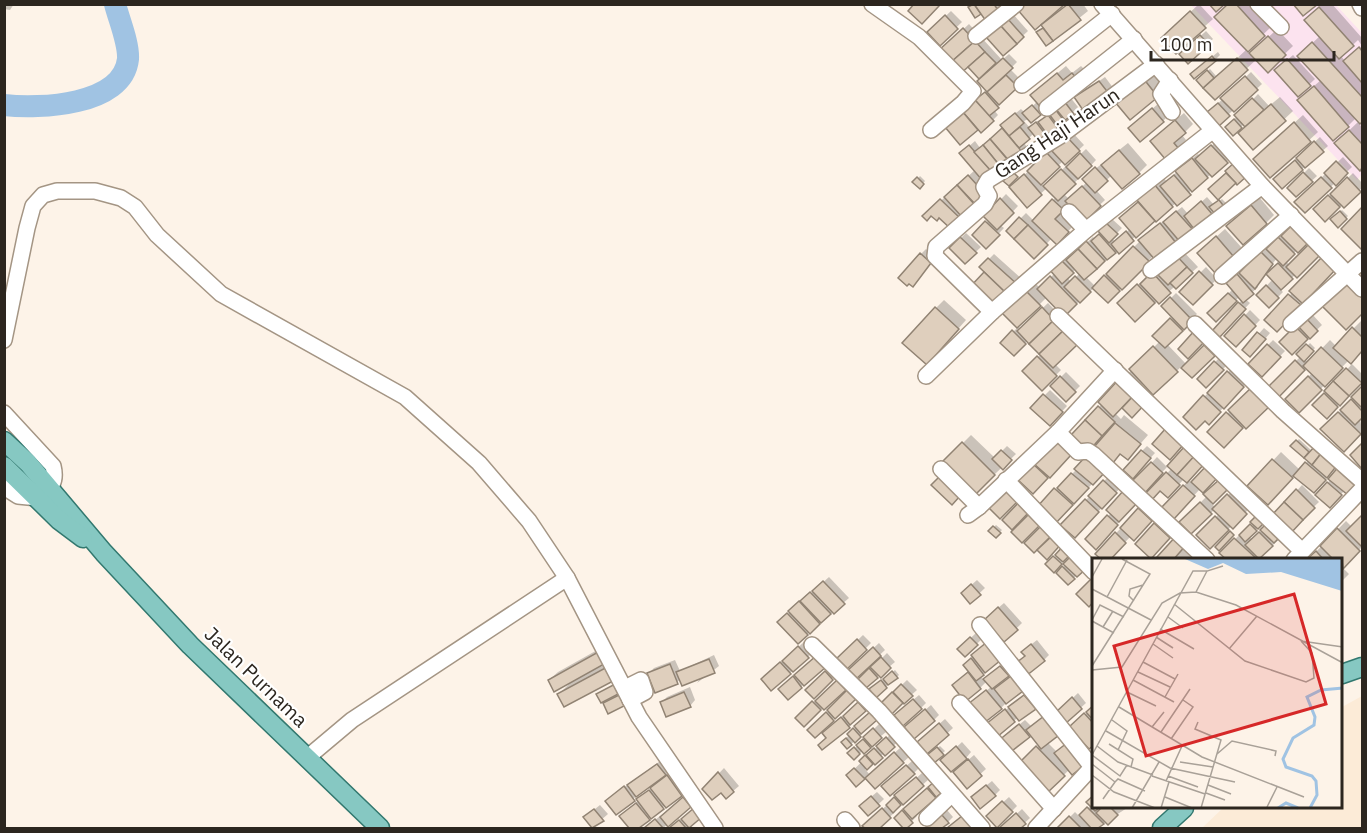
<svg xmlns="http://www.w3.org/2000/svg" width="1367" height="833" viewBox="0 0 1367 833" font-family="'IBM Plex Sans',sans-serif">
<rect width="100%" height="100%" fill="#fdf3e8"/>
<!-- built -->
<polygon fill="#fcebd7" points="1362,696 1362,828 1202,828 1223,808 1342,808 1342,707"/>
<!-- education -->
<polygon fill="#fce3ef" points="1191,5 1336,5 1362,33 1362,174 1357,180"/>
<!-- shadow -->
<g fill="#0003" fill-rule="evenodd">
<polygon points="5,4 14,4 10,10 4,9"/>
<polygon points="973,4 1008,4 1000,14"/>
<polygon points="1068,4 1083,4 1088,11 1047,44 1038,33 1044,27 1041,23"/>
<polygon points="1199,4 1213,19 1204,27 1171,30"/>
<polygon points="1229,4 1251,4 1272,26 1246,51 1250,55 1277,29 1293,46 1268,70 1257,59 1215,98 1198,80 1210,69 1217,77 1247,49"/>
<path d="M1322 4H1332L1362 38V120L1359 123 1362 128V166L1360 169 1336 143 1359 121 1356 118 1348 126 1307 92 1321 80 1307 48 1320 36 1314 12ZM1358 40 1362 46 1345 61 1341 56Z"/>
<polygon points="951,11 962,22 940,43 929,32"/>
<polygon points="1013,14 1028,31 1003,54 988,37"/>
<polygon points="969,24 1002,60 1009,54 1017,62 1010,69 1022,81 994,110 998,115 993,120 978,128 960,143 952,122 988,91 968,65 940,51"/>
<polygon points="1206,31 1213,39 1188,62 1181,54"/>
<polygon points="1218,52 1220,55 1215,60 1197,69"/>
<polygon points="1293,55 1315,79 1298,95 1276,70"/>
<polygon points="1066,66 1072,73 1081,66 1086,71 1040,114 1024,121 1030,128 1070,97 1078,107 1072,113 1075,116 1048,138 1034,133 1024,143 1027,147 1022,152 1008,157 982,179 991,190 951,227 939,216 924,216 975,170 967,148 975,141 980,148 1004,128 1007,120 1021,109 1025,113 1038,101 1041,87"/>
<polygon points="1151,71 1165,87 1157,96 1117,102"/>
<polygon points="1251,72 1262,84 1219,123 1209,112"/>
<polygon points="1105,77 1114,89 1109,94 1076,97"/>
<polygon points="1258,94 1269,106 1280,97 1293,111 1254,148 1244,124 1233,134 1227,127"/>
<polygon points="1158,104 1168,116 1163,121 1135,123"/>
<polygon points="1184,113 1193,124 1182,135 1186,140 1178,148 1160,133"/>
<polygon points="1303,115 1318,132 1270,176 1263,151"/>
<path d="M1073 133 1084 145 1065 163 1068 166 1086 149 1096 160 1064 194 1069 199 1087 182 1089 174 1128 143 1147 165 1139 173 1112 175 1096 190 1105 200 1085 219 1070 203 1062 210 1076 223 1057 243 1052 238 1034 257 1008 231 1026 213 1034 221 1056 197 1047 188 1027 206 1017 182 1052 148 1054 151ZM1063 161 1067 165 1044 187 1041 183Z"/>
<polygon points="1320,137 1328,146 1282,187 1280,174"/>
<path d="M1217 141 1232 157 1086 277 1095 286 1149 232 1182 207 1188 214 1207 197 1214 205 1222 199 1228 205 1214 210 1176 243 1153 256 1108 301 1094 288 1064 315 1047 297 1018 326 1021 329 1048 303 1070 326 1055 364 1061 370 1042 389 1024 371 1041 354 1028 340 1014 354 1002 343 1018 327 1002 311 1033 281 1040 288 1055 273 1051 269 1066 255 1070 258 1093 237 1095 239 1112 219 1122 228 1112 238 1115 242 1130 229 1126 213 1163 177 1167 182 1182 166 1198 154 1200 156ZM1076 269 1080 273 1071 282 1067 277Z"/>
<polygon points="1343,157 1352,167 1305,211 1296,202"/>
<polygon points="1309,168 1317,176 1296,195 1289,188"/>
<polygon points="1353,173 1362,183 1362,188 1325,220 1315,210"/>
<polygon points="920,176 925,181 920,187 915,182"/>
<polygon points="1006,194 1018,206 1000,225 1004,228 986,247 974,235 989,220 985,216"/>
<polygon points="1260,198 1274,215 1266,223 1237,218"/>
<polygon points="1362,209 1362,248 1343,229"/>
<polygon points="1342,210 1348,216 1338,226 1332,219"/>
<polygon points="1225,229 1242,248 1233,256 1207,245"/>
<polygon points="966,233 981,247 965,262 951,248"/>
<polygon points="1284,233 1297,250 1286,261 1296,274 1280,289 1283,292 1269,306 1258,295 1273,279 1268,274 1281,262 1277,258 1256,285 1258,287 1245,299 1250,303 1219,336 1214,331 1242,300 1239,297 1216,320 1209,313 1233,289 1233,278"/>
<polygon points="926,249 935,257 918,280 921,254"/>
<polygon points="1182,250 1198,267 1135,320 1119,303 1146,277"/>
<polygon points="994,254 1022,279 993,307 972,287 987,272 981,267"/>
<polygon points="1206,267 1217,279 1193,303 1181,292"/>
<polygon points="1293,292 1306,300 1277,330 1266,320"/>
<polygon points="1176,293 1197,314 1167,344 1187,365 1210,341 1219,350 1192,376 1182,366 1153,393 1144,383 1140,387 1132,416 1122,406 1115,413 1121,419 1124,415 1148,435 1128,458 1121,453 1113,461 1096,447 1116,423 1114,421 1073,435 1102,404 1100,402 1160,341 1154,336 1173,317 1163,306"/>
<polygon points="944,300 966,320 935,355 936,308"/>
<polygon points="1250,310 1260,320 1236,345 1226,336"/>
<polygon points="1311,313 1322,325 1292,353 1281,342"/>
<polygon points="1362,320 1362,350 1351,362 1349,360 1299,411 1287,399 1312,373 1306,368 1224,446 1209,432 1262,379 1270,387 1301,356 1299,354 1310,343 1315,348 1305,359 1308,363 1330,340 1336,346"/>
<polygon points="1264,328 1270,333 1256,350 1244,350"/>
<polygon points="1273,340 1285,351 1262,375 1250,364"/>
<polygon points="1220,357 1228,364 1206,386 1199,379"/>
<polygon points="1236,364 1251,378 1209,423 1204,397"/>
<polygon points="1352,364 1362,374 1362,380 1327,417 1314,405"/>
<polygon points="1066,372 1080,386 1066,400 1052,386"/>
<polygon points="1362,388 1360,418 1362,431 1344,450 1323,429"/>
<polygon points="1050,390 1067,406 1050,424 1032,408"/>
<polygon points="971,435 995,458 1007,446 1016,454 975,493 944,462"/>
<polygon points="1299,439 1312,451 1330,474 1319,486 1295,475 1276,495 1249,486 1281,452 1300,470 1309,460 1292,446"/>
<polygon points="1056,441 1078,446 1033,492 1019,479"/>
<polygon points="1147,446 1155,453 1138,471 1142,451"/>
<polygon points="1157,457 1167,467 1144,492 1134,482"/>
<polygon points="1209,465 1200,489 1174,517 1164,508 1187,482 1184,479 1168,496 1160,489 1146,496 1172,468 1192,483"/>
<polygon points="1077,469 1093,483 1053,524 1047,557 1037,548 1050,518 1015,530 1004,520 1038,508"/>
<polygon points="1109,476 1121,487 1083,528 1086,500"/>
<polygon points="1331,479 1344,491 1335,501 1317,495"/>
<polygon points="1233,482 1211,503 1216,508 1233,490 1251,507 1210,547 1198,535 1219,514 1215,509 1191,532 1181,522 1207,496"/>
<polygon points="1302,485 1319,502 1257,560 1229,560 1222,553 1243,531 1269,516 1249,537 1253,540"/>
<polygon points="1144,504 1156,515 1134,539 1131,536 1108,560 1104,560 1097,553"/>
<polygon points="1111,513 1122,519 1101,542 1087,539"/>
<polygon points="1362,516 1362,547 1342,567 1349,574 1342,581 1342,560 1309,559 1346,521 1352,527"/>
<polygon points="1160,519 1174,532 1151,557 1137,544"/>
<polygon points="996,525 1002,530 996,536 990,531"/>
<polygon points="1183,531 1199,560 1163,560 1160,557"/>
<polygon points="1069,543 1063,561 1054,571 1047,564"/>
<polygon points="1080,549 1077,575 1068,583 1058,573"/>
<polygon points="829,577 849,598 798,642 779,622"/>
<polygon points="977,580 985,588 970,602 968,588"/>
<polygon points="1004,603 1022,623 1004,640 991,614"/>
<polygon points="976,633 982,639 965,655 959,649"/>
<polygon points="863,635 871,643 846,668 838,659"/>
<polygon points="1037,640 1049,655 1044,660 1026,656 1028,647"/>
<polygon points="804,642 813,652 794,670 790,673 768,674"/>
<polygon points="879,643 885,650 872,662 875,665 887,653 895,662 866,686 859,679 867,669 849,671"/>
<polygon points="608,644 614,654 600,667 618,659 624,669 616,678 559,694 571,682 549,680 558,672"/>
<polygon points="714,655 719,666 697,683 701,677 681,679 677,682 648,674 654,668 675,660 680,671"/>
<polygon points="974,656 987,670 980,676 984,681 1006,662 1013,670 993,686 1006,703 1001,708 976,699 991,687 987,681 980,688 959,680 970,671 970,660"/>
<polygon points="831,667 837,673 814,697 807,690"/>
<polygon points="895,670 899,675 876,695 871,690"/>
<polygon points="798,672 804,684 788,698 785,684"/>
<polygon points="843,676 850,683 804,725 797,718"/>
<polygon points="625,678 634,697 609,712 598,694"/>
<polygon points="907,680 917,690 892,712 883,703"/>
<polygon points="854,686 860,693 815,736 809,730"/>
<polygon points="690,687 695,700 690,706 662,702 667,697"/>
<polygon points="1030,691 1040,702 1020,719 1018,717 1014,721 994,719"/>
<polygon points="1078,693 1086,703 1065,722 1057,713"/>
<polygon points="919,695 926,703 921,708 901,710"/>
<polygon points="864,698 870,705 849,727 827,737 829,728"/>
<polygon points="931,705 939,715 934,720 911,722"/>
<polygon points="1094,707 1094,743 1071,727"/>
<polygon points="945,719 953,728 927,752 924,737"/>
<polygon points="1025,720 1057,752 1069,770 1047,791 1021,763 1040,745 1031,734 1005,736"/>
<polygon points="879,724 886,732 854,758 850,753"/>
<polygon points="856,727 862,734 848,747 843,742"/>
<polygon points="892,733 899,741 865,769 870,775 900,748 909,757 875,787 866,777 857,785 848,775"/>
<polygon points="962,742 971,752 966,758 948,755"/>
<polygon points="940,746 945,751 934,761 929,755"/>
<polygon points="974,755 986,769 967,786 960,767"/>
<polygon points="663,759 686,789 636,828 631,828 621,816 652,788 650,785 616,813 612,796"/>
<polygon points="912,761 919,768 914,773 889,781"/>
<polygon points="724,768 739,786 726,797 721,791 704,789"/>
<polygon points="922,773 928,780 894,810 895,812 878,828 867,828 864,826"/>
<polygon points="992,781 1000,790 995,795 978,792"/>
<polygon points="933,784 944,789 915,814 917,816 905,828 896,818"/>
<polygon points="877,792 884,799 868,814 866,801"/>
<polygon points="689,793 695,801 663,828 645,828"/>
<polygon points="1009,797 1017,806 997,826 988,816"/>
<polygon points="1094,797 1094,808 1101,810 1103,808 1127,808 1096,828 1059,828 1075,812 1079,816 1091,805"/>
<polygon points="600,805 608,814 593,827 585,817"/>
<polygon points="1022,809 1030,818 1019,828 1001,828"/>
<polygon points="947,810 953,817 948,822 940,828 927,828"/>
<polygon points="685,816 693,828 671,828"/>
</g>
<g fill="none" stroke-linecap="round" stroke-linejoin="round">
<!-- river -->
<path stroke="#a0c3e3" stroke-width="22" d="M4 105C39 109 123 106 128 59 129 43 119 20 115 4"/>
</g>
<!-- building -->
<g fill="#dfcfbd" stroke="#918373" stroke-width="1.5">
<polygon points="914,4 937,4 939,6 922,24 908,11"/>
<polygon points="974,4 981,14 975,18 968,7"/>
<polygon points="974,4 994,4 1001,15 988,24"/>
<polygon points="1023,4 1065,4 1035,30 1017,9"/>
<polygon points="1068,4 1081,20 1053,41 1041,25"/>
<polygon points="1209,4 1225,4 1216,12"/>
<polygon points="1228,4 1236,4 1265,36 1248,52 1214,17"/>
<polygon points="1293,4 1318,4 1303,16"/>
<polygon points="1319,7 1354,46 1339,59 1304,20"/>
<polygon points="1190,11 1206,28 1176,54 1161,38"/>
<polygon points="945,15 958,29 940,46 927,32"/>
<polygon points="1007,18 1024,37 1017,44 1000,25"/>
<polygon points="1000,25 1017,44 1003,56 986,37"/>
<polygon points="963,28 975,41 950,63 938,51"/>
<polygon points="1043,28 1053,41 1046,46 1036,32"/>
<polygon points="1200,35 1209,45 1188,64 1179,54"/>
<polygon points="1268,36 1286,55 1268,73 1249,53"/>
<polygon points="975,41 985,52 960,74 950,63"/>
<polygon points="1312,42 1362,97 1362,122 1360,124 1297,56"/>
<polygon points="1359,47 1362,51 1362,83 1343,61"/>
<polygon points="985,52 996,63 979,79 968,67"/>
<polygon points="1212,56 1216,61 1194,79 1190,74"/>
<polygon points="1003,58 1013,68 987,92 977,81"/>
<polygon points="1237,58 1248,70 1215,100 1203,88"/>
<polygon points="1287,59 1311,86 1298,97 1274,70"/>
<polygon points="1207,70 1214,78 1203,88 1196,80"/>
<polygon points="1057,73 1063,80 1072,73 1078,80 1043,110 1030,95"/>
<polygon points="1006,75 1018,87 999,105 987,92"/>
<polygon points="1245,76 1258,90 1234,112 1220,98"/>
<polygon points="1143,78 1158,97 1130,120 1115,102"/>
<polygon points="1099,81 1110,95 1085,113 1074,97"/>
<polygon points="1314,86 1349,127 1333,141 1297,100"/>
<polygon points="985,92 999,108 989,116 975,100"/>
<polygon points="1252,98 1264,110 1245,127 1234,115"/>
<polygon points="975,100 994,121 981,133 962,111"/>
<polygon points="1064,101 1074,114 1065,120 1055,108"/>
<polygon points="1218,103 1230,116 1219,126 1207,112"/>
<polygon points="1271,104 1286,121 1253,150 1238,133"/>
<polygon points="1032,105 1041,115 1031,123 1022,113"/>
<polygon points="1152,108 1164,122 1140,142 1128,128"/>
<polygon points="1055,109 1065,122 1068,119 1071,123 1061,130 1049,114"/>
<polygon points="962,111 978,130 960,145 945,127"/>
<polygon points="1015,113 1024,123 1009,136 1000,125"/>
<polygon points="1048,115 1060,131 1050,138 1038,122"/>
<polygon points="1234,119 1242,128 1233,136 1225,127"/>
<polygon points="1175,120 1186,133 1174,143 1179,149 1166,160 1150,141"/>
<polygon points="1036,122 1049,139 1041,144 1028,128"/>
<polygon points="1294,122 1311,142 1270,178 1253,159"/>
<polygon points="1020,127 1030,139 1019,148 1009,136"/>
<polygon points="1002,128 1023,153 1011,163 990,139"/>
<polygon points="1349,130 1362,144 1362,168 1360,171 1334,143"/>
<polygon points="1067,137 1080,151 1065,165 1052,151"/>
<polygon points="990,139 1007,159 1000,166 983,145"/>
<polygon points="1314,141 1324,152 1305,168 1296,158"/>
<polygon points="969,145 992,172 982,180 959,153"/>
<polygon points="983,145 1000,166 992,172 974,152"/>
<polygon points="1211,145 1228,163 1212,177 1195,159"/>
<polygon points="1119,150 1140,174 1122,189 1101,165"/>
<polygon points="1046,152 1060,167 1041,185 1027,171"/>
<polygon points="1080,153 1092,166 1078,179 1066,167"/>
<polygon points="1192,158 1208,178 1192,192 1175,171"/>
<polygon points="1295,160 1303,170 1282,189 1273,179"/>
<polygon points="1336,161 1348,173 1336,186 1324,173"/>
<polygon points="1235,162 1247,176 1237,185 1225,171"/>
<polygon points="1095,167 1108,181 1095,193 1082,179"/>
<polygon points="1061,169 1076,184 1058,201 1043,186"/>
<polygon points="1012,171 1018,177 1009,186 1003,181"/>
<polygon points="1303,172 1313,182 1296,197 1287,188"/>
<polygon points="1226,173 1236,183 1218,200 1208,189"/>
<polygon points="1024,174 1042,195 1027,208 1009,187"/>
<polygon points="968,175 987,196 977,206 957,185"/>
<polygon points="1174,175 1191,195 1177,206 1160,186"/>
<polygon points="917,177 924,184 920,189 912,182"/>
<polygon points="1321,177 1332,188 1305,213 1294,202"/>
<polygon points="1347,177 1361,192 1344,208 1330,194"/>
<polygon points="1154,184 1173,207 1156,222 1136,199"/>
<polygon points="957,185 975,205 962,217 944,197"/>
<polygon points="1082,186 1101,206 1085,222 1065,201"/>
<polygon points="1328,195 1340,207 1325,222 1313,209"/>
<polygon points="1000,198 1014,213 997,230 983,216"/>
<polygon points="940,199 961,219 951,229 939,218 937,221 931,216 927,221 922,216"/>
<polygon points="1052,199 1064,210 1055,219 1069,232 1057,245 1032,221"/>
<polygon points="1219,200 1226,209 1217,216 1209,207"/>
<polygon points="1201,201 1212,214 1194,229 1184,216"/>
<polygon points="1138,202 1155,221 1136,238 1119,218"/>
<polygon points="1251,205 1267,224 1243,245 1226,226"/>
<polygon points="1362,207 1362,250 1341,229"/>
<polygon points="1176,211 1195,232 1181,243 1163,222"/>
<polygon points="1340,211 1347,219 1338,228 1330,219"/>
<polygon points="1019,217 1028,225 1014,239 1006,231"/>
<polygon points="985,221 1000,235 986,249 972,235"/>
<polygon points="1106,223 1118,234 1109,243 1098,231"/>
<polygon points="1160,223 1177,244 1156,261 1138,240"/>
<polygon points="1293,224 1310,241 1298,253 1281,236"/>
<polygon points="1028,225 1048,245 1034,259 1014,239"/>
<polygon points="1126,231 1134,241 1119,254 1111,244"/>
<polygon points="1099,234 1116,253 1107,260 1091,241"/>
<polygon points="1216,236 1234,257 1216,274 1197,253"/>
<polygon points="960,237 977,253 965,264 949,248"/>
<polygon points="1278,237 1295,254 1283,266 1266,249"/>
<polygon points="1086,241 1105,261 1097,269 1078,249"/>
<polygon points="1309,244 1320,255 1297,278 1286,267"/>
<polygon points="1133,246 1150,262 1122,290 1106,274"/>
<polygon points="1078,249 1097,269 1084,280 1066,260"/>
<polygon points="1260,251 1273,264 1255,289 1239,273"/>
<polygon points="920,253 931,263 913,287 909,284 907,286 898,278"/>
<polygon points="1175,254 1187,267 1168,285 1156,273"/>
<polygon points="1323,256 1336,269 1303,304 1289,291"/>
<polygon points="988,258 1018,285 1008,295 979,267"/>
<polygon points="1060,259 1074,273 1062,284 1049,269"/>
<polygon points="1278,263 1293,279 1281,290 1266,274"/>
<polygon points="1187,267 1193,273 1176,289 1170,283"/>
<polygon points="1199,271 1213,285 1193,305 1179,292"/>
<polygon points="984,272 1007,294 993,309 970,287"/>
<polygon points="1152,272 1171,293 1159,304 1140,284"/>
<polygon points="1237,274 1254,294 1243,303 1226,283"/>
<polygon points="1104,275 1120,291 1108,303 1092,288"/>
<polygon points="1050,276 1077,304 1064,317 1037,289"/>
<polygon points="1075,276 1091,292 1080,303 1064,287"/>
<polygon points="1346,281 1362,298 1362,314 1346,330 1321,305"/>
<polygon points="1137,284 1155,303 1135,322 1117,303"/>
<polygon points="1266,285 1279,298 1269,308 1256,295"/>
<polygon points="1023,288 1041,306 1017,328 1000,311"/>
<polygon points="1228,293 1237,301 1216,322 1207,313"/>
<polygon points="1288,294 1302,306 1277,332 1264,320"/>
<polygon points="1170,297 1193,321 1184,330 1161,306"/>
<polygon points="1238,302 1246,309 1219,338 1212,331"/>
<polygon points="935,307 959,329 927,365 902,343"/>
<polygon points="1042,307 1054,320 1029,344 1017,331"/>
<polygon points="1244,314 1256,326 1236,347 1224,336"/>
<polygon points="1305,317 1318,331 1310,339 1297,325"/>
<polygon points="1170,318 1183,331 1165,348 1152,336"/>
<polygon points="1054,320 1064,330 1039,354 1029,344"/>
<polygon points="1295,326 1308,339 1292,355 1279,342"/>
<polygon points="1352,327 1362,337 1362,351 1351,364 1333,348"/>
<polygon points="1012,330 1026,344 1014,356 1000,343"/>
<polygon points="1064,330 1078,344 1053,368 1039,354"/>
<polygon points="1195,330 1206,340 1188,359 1178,349"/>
<polygon points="1257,332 1266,339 1250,357 1242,350"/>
<polygon points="1267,344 1281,357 1262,377 1248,364"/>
<polygon points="1306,344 1314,351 1304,362 1296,354"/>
<polygon points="1204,345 1215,356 1192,378 1181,368"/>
<polygon points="1153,346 1178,372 1153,395 1129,369"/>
<polygon points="1321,347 1343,368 1325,387 1303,366"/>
<polygon points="1037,356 1057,376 1042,391 1022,371"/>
<polygon points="1295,360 1305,370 1277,399 1266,389"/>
<polygon points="1214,361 1224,370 1206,388 1197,379"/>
<polygon points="1346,368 1362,383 1349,396 1333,381"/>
<polygon points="1227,371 1244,387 1224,409 1207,393"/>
<polygon points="1060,376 1076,392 1066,402 1050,386"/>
<polygon points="1308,376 1322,390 1299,413 1285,399"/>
<polygon points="1120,378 1136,393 1113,417 1098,402"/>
<polygon points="1333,381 1349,396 1340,406 1324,391"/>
<polygon points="1253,386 1271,405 1246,429 1228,410"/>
<polygon points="1362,386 1362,408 1351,397"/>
<polygon points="1136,393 1146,403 1132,418 1122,408"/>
<polygon points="1324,393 1338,407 1327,419 1312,405"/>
<polygon points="1043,394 1063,412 1050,426 1030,408"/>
<polygon points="1203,395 1221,412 1209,425 1205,421 1196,430 1183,417"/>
<polygon points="1351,399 1362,411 1362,418 1355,425 1340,410"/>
<polygon points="1098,406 1115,422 1102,436 1085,420"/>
<polygon points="1226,412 1243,428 1224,448 1207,432"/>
<polygon points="1338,412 1361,434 1344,452 1320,429"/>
<polygon points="1085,420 1102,436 1089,451 1071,435"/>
<polygon points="1115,423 1141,444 1128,460 1120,454 1113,463 1094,447"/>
<polygon points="1166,428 1184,444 1170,460 1152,444"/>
<polygon points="1055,440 1071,455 1050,478 1033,463"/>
<polygon points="1296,440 1309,452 1304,458 1290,446"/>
<polygon points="962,442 995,475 975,495 942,462"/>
<polygon points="1362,443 1362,469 1350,455"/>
<polygon points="1316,445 1323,451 1312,465 1304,458"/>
<polygon points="1184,447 1195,456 1177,475 1167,466"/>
<polygon points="1001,450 1012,460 1003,470 992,459"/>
<polygon points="1141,450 1151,458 1133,479 1123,470"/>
<polygon points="1323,451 1338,464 1327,478 1312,465"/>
<polygon points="1197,453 1206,462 1187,483 1177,475"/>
<polygon points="1087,455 1106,471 1093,485 1074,469"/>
<polygon points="1272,459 1293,478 1268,505 1247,486"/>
<polygon points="1151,462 1163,473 1144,494 1131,482"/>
<polygon points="1305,462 1326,480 1314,493 1293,476"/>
<polygon points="1032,463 1048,478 1033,494 1017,479"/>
<polygon points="1208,464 1220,475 1203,493 1191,482"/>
<polygon points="1340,465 1359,482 1348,495 1328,479"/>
<polygon points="1166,472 1180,485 1168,498 1160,491 1150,502 1143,496"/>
<polygon points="1071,473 1089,488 1074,504 1057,488"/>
<polygon points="940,476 960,496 952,505 931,485"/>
<polygon points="1220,479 1229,488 1213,504 1203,494"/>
<polygon points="1103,480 1117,493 1102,509 1088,496"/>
<polygon points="1327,482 1342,495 1330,508 1315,495"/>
<polygon points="1183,485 1195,496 1174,519 1161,508"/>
<polygon points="1007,487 1020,499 1000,519 988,507"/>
<polygon points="1054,488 1073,505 1055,524 1037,507"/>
<polygon points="1296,489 1315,508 1303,520 1284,502"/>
<polygon points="1124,490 1137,503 1119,522 1106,510"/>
<polygon points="1227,494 1247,514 1233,529 1212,509"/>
<polygon points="1085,499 1099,512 1075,538 1060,525"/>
<polygon points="1020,501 1030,511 1012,530 1002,520"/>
<polygon points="1200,502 1212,514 1191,534 1179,522"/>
<polygon points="1284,502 1303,520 1291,533 1272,515"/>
<polygon points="1138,508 1152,521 1134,541 1120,528"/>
<polygon points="1031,512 1042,523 1022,543 1011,532"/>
<polygon points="1260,512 1268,519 1258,529 1250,522"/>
<polygon points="1107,515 1118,525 1096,550 1085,539"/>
<polygon points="1362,515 1362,547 1346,531"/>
<polygon points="1215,516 1229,530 1210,549 1196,535"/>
<polygon points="1268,522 1282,535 1274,543 1260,530"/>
<polygon points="1154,523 1170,538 1151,559 1135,544"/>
<polygon points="1043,524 1053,534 1034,553 1024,543"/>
<polygon points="1250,524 1257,531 1245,542 1239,535"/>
<polygon points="993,526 1001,533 996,538 988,531"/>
<polygon points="1337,528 1360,551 1343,569 1342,560 1334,560 1320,546"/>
<polygon points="1230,531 1234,535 1219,551 1215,547"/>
<polygon points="1115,532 1126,543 1110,560 1102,560 1095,554"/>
<polygon points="1259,532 1273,546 1259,559 1245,545"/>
<polygon points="1053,535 1062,543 1047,560 1037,550"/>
<polygon points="1177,535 1187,544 1173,560 1161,560 1157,557"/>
<polygon points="1234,538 1258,560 1227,560 1219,553"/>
<polygon points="1065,544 1073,552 1063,562 1055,555"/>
<polygon points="1316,551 1324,560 1307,559"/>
<polygon points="1074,553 1088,567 1077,577 1063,564"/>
<polygon points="1053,556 1062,564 1054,573 1045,564"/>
<polygon points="1062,566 1075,579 1068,585 1056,573"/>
<polygon points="1094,576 1094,601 1089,607 1076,594"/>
<polygon points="823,581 845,604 834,614 812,591"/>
<polygon points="971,584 981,595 970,604 961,593"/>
<polygon points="810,592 831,614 821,623 800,601"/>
<polygon points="799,601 820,624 810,634 788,611"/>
<polygon points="998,607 1018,630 1004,642 984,620"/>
<polygon points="787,613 808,635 798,644 777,622"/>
<polygon points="970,637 978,645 965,657 957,649"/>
<polygon points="857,639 867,650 846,670 836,659"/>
<polygon points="987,642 1001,660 985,673 971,655"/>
<polygon points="1031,644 1045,661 1026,676 1016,663 1025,656 1021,652"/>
<polygon points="798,646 809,658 793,672 782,661"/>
<polygon points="873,647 881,656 855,680 847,671"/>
<polygon points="600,651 606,663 554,692 548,680"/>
<polygon points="816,656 826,667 804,686 794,675"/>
<polygon points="881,657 891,668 881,678 870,667"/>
<polygon points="971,658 984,675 976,681 963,665"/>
<polygon points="709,659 715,673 682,686 676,672"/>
<polygon points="780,662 791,674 771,691 761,679"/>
<polygon points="670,664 678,684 655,693 647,673"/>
<polygon points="609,666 617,679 564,707 557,694"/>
<polygon points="1000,666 1009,676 992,689 983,679"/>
<polygon points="869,668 878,678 866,688 858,679"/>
<polygon points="825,671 833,680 814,699 805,690"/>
<polygon points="892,671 898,678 888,685 883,679"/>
<polygon points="968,672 981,689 965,702 952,685"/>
<polygon points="793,676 802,688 788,700 778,689"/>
<polygon points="1011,676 1023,691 1006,704 994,689"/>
<polygon points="837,680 846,690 824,710 815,701"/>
<polygon points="881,680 887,688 876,698 869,689"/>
<polygon points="619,682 624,691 601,703 596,694"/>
<polygon points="901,684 913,696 904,704 893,692"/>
<polygon points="847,690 856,699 835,719 827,710"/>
<polygon points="986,690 1002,709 984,723 968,704"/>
<polygon points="625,692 630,703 608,714 603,703"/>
<polygon points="684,692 691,707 666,717 660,702"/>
<polygon points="892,692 903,703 892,714 881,703"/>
<polygon points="1024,695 1036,709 1019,721 1008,707"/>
<polygon points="1072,697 1082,709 1065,724 1055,713"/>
<polygon points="913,699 922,709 903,726 894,715"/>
<polygon points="812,701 821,710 804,727 795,718"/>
<polygon points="858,702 866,711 850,725 843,716"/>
<polygon points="1094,705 1094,721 1086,712"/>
<polygon points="925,709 935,721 914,739 904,727"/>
<polygon points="1005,709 1015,722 997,737 986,724"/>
<polygon points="826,712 834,721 815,738 807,730"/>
<polygon points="870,712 877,720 861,734 854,726"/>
<polygon points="1084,713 1094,724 1094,745 1089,749 1069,727"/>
<polygon points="1044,716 1059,735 1041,749 1026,730"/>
<polygon points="841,717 850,728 822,750 818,745 826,738 822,733"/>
<polygon points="939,723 949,735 927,754 917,742"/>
<polygon points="1019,724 1030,737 1008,754 998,741"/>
<polygon points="853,728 861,737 855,743 847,734"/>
<polygon points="873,728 882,738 872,747 863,737"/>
<polygon points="886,737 895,747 885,756 876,746"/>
<polygon points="846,738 852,745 847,749 841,742"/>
<polygon points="863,739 871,748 864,754 856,745"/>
<polygon points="1067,743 1085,765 1072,775 1054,753"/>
<polygon points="956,746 967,759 951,772 940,760"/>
<polygon points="1036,746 1065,776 1047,793 1019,763"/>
<polygon points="854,747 860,754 854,760 847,753"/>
<polygon points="937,747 944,755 934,763 927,755"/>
<polygon points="874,748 883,758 875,765 866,755"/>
<polygon points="894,752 904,763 875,789 865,778"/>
<polygon points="865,755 873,764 867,770 859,761"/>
<polygon points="968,759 982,776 967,789 953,772"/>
<polygon points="657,764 666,775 636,797 627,785"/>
<polygon points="906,765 915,774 890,796 881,786"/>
<polygon points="854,768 865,779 856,787 846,775"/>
<polygon points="718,772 734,792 726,799 721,793 712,800 702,789"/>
<polygon points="667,775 682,796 666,808 650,788"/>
<polygon points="916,777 924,786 903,805 894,795"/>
<polygon points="934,782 943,792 936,797 928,787"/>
<polygon points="986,785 996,796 980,809 971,797"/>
<polygon points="624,786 635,801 616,815 605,801"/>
<polygon points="927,788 936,798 912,819 903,809"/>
<polygon points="649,790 664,809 651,819 636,799"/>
<polygon points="1094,795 1094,808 1099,808 1095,811 1086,802"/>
<polygon points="871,796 880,806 868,816 859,806"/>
<polygon points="683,797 691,807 668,827 660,817"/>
<polygon points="894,797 901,805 893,813 886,805"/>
<polygon points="1002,801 1013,812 997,828 986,816"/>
<polygon points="636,803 650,820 639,828 629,828 619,816"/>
<polygon points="1087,807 1104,824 1098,828 1091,828 1079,815"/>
<polygon points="694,808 702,817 689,828 681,819"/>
<polygon points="882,808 891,818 880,828 865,828 862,826"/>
<polygon points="1101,808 1111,808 1118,815 1108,825 1096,813"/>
<polygon points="594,809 604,821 592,828 583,817"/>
<polygon points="902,810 913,823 907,828 903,828 894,818"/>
<polygon points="1016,813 1026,824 1021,828 999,828"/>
<polygon points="941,814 949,823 942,828 925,828"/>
<polygon points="962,816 973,828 947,828"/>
<polygon points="1069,816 1081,828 1057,828"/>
<polygon points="655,819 663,828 644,828"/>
<polygon points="679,820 686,828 669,828"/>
</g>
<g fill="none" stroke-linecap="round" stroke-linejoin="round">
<!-- minor casing -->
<g stroke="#a49584" stroke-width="18">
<g id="minor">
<polyline points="872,4 919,37 973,91 963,103 931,130"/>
<polyline points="1102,4 1262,186 1362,289"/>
<polyline points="1258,4 1281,27"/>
<polyline points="1360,4 1362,8"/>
<polyline points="976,36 1016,4"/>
<polyline points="1170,80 1161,94 1172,112"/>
<polyline points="1022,85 1112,14"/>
<polyline points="1047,108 1134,39"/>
<polyline points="1069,212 1086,230"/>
<polyline points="1151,270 1262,186"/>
<polyline points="1222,276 1291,215"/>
<polyline points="992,312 935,256 936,247 985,204 989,196 984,187 988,180 1060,136 1156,64"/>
<polyline points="1058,316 1302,551"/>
<polyline points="1195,324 1283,411 1362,481"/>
<polyline points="1291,324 1362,261"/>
<polyline points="4,340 27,228 33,206 43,195 57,191 95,191 121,198 135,207 157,235 221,294 405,397 479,463 529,521 567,578 639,717 715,828"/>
<polyline points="926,376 992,312 1086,230 1212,131"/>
<path d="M4 413 53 466C57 482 51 489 38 498L18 496 4 487"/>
<polyline points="1058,432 1078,452 1088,451 1094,455 1207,560"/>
<polyline points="941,469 979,507 968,515"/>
<polyline points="1006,480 1094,572"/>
<polyline points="979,507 1058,432 1115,370"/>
<polyline points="1294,560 1362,489"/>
<polyline points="980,625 1092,767"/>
<polyline points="812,645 879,711 982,828"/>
<polyline points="625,688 641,680 645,692 630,700"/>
<polyline points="960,703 1054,809"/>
<polyline points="308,757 352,720 567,578"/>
<polyline points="927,818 951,795"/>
<polyline points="845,820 852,828"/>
<polyline points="1036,828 1094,765"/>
</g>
</g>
<!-- major casing -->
<g stroke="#32786f" stroke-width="21">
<g id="major">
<polyline points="4,441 28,463 104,553 190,645 380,828"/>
<polyline points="4,466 59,520 83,538"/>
<polyline points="1342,674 1362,667"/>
<polyline points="1162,828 1184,808"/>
</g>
</g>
<!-- minor -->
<use href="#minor" stroke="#fff" stroke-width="15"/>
<!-- major -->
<use href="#major" stroke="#86c8c2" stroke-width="18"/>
</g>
<g text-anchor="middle" stroke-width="4.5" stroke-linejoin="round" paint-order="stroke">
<!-- street labels -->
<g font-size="20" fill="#2c261f" stroke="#fff">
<text transform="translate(1057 133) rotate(-34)" y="7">Gang Haji Harun</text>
<text transform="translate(256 677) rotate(44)" y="7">Jalan Purnama</text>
</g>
</g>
<!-- overview -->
<g transform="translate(1092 558)">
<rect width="250" height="250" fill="#fdf3e8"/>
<path d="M93 1H250V33L189 14 154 16 131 5 116 11Z" fill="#a0c3e3"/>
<path fill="none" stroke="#a0c3e3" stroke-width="3" d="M186 250 194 245 206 250M218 250 225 237 224 223 220 218 194 209 191 201 201 180 222 167 223 159 215 139 229 132 251 130"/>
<path fill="none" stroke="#a9a198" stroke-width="1.5" d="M0 19 10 1M0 31 59 62M104 34 115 13 131 8M15 39 35 2M42 43 37 38 38 31 51 27M82 46 153 103 214 124 222 120 220 95 209 83M76 59 91 70M0 62 8 47 32 59M0 63 22 75M11 69 21 53M68 71 102 91M64 79 81 90M209 83 251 89M61 86 81 100M137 91 165 58M51 104 83 121M0 108 58 16 30 1M0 112 30 109 70 45 88 35 104 34 144 47 251 105M46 114 78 129M41 122 82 144M35 134 64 148M73 139 86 116M27 149 110 199 212 239M20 162 35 173 26 192M106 164 103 171 129 182 109 250M60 169 72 154M14 173 78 210 143 224M69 174 98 131M79 181 101 149 91 142M17 186 41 201 39 209M5 188 26 204 61 217M125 196 140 183 184 193 183 198M0 197 101 13H115M0 197 28 218 35 207M88 204 121 209M0 206 23 224M0 217 22 234 63 250M60 218 113 236M76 218 106 229M74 223 90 188M23 224 26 221 53 233M116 227 139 236M114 235 133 242M73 239 100 250M11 241 23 224M175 249 185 229M40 250 67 204M69 250 77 224"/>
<path fill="#d62828" fill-opacity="0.15" stroke="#d62828" stroke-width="3" d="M202 36 234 146 54 198 22 88Z"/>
<rect width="250" height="250" fill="none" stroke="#2c261f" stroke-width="3"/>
</g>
<!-- border -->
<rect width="1367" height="833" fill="none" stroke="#2c261f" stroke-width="12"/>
<!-- scale -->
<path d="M1151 51v9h183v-9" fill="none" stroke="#2c261f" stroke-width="3"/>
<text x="1160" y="51" font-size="18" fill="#2c261f" stroke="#ffffff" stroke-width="4.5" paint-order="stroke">100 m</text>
</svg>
